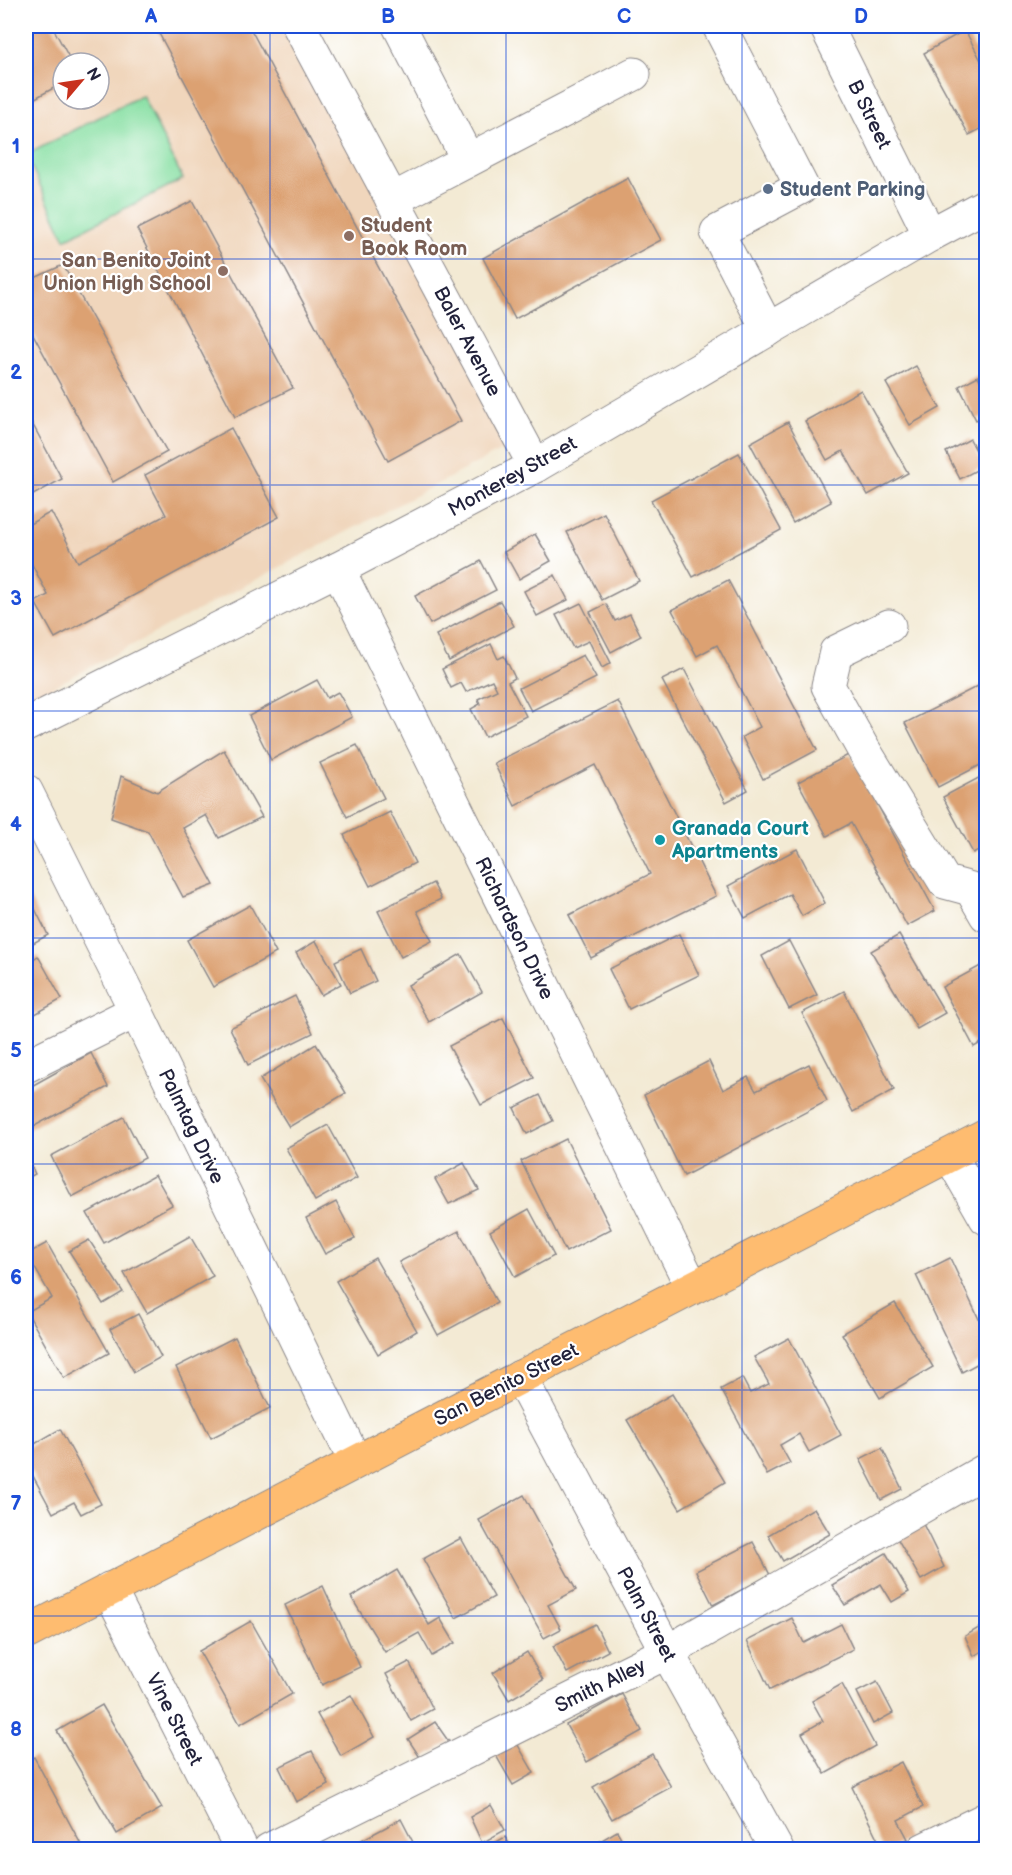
<svg xmlns="http://www.w3.org/2000/svg" width="1012" height="1875" viewBox="0 0 1012 1875" font-family="'Balsamiq Sans',sans-serif">
<rect width="100%" height="100%" fill="#fff"/>
<filter id="ink" filterUnits="userSpaceOnUse"><feTurbulence type="fractalNoise" baseFrequency=".0167" numOctaves="2"/><feDisplacementMap in="SourceGraphic" scale="12" xChannelSelector="R" yChannelSelector="G"/><feConvolveMatrix kernelMatrix="1 2 1 2 8 2 1 2 1" color-interpolation-filters="sRGB"/></filter>
<filter id="wash" filterUnits="userSpaceOnUse"><feTurbulence type="fractalNoise" baseFrequency=".008" numOctaves="4" result="noise"/><feDisplacementMap in="SourceGraphic" scale="24" xChannelSelector="R" yChannelSelector="G"/><feGaussianBlur stdDeviation="1.35" result="paint"/><feColorMatrix in="noise" values="0 0 0 0 0 0 0 0 0 0 0 0 0 0 0 0 0 1.4 0 .05"/><feComposite in="paint" operator="in"/></filter>
<g filter="url(#wash)">
<rect width="100%" height="100%" fill="#f3ead4"/>
<!-- built -->
<path fill="#f0d6bc" fill-rule="evenodd" d="M26 26H288L515 443 26 701ZM63 63H99V99H63Z"/>
<!-- green -->
<polygon fill="#87dfa3" stroke="#54806f" stroke-width="1.5" points="142,95 183,179 65,239 26,155"/>
<g id="blocks">
<!-- building -->
<g fill="#dca172">
<polygon points="26,26 52,26 72,63 63,63 63,83 26,103"/>
<polygon points="155,26 249,26 461,421 388,461"/>
<polygon points="965,30 986,70 986,126 969,135 924,53"/>
<polygon points="628,178 661,240 515,319 483,258"/>
<polygon points="192,201 293,388 235,417 137,229"/>
<polygon points="63,265 167,452 113,482 26,321 26,282"/>
<polygon points="916,366 940,408 910,425 886,383"/>
<polygon points="978,376 986,392 986,415 976,420 959,386"/>
<polygon points="861,390 908,473 868,495 843,451 827,460 805,421"/>
<polygon points="26,412 62,479 26,499"/>
<polygon points="788,422 831,502 793,523 750,443"/>
<polygon points="231,428 279,517 55,638 35,602 48,595 26,553 26,526 51,512 78,562 166,515 145,475"/>
<polygon points="970,439 984,466 960,479 946,452"/>
<polygon points="739,453 781,530 693,577 651,500"/>
<polygon points="604,513 639,581 602,600 567,532"/>
<polygon points="535,534 551,561 519,579 504,552"/>
<polygon points="481,561 496,590 430,624 415,596"/>
<polygon points="555,575 568,600 537,616 524,591"/>
<polygon points="728,580 817,750 763,779 742,737 760,727 717,645 697,656 672,610"/>
<polygon points="500,601 514,626 449,661 436,635"/>
<polygon points="581,603 611,663 602,668 589,641 573,648 556,615"/>
<polygon points="606,604 615,621 630,614 641,636 611,652 590,612"/>
<polygon points="491,644 498,659 504,656 515,678 508,682 526,716 485,737 471,709 480,704 478,699 497,690 492,680 466,692 461,683 451,688 442,669"/>
<polygon points="583,655 596,678 531,711 519,688"/>
<polygon points="684,669 748,790 726,802 662,680"/>
<polygon points="317,680 327,698 338,692 352,717 271,760 249,716"/>
<polygon points="986,682 986,762 938,787 905,723"/>
<polygon points="618,701 716,896 591,958 569,915 650,874 595,765 515,806 494,763"/>
<polygon points="357,745 384,798 347,817 320,763"/>
<polygon points="224,750 262,817 219,838 206,815 183,828 214,885 183,897 148,831 111,818 121,776 157,792"/>
<polygon points="850,754 935,911 907,926 851,823 827,836 798,782"/>
<polygon points="986,774 986,846 973,853 943,797"/>
<polygon points="390,812 415,863 370,886 344,835"/>
<polygon points="797,849 825,903 802,916 790,894 745,918 728,886"/>
<polygon points="433,883 441,899 417,911 432,941 401,957 378,911"/>
<polygon points="26,891 48,935 26,947"/>
<polygon points="250,905 276,953 213,987 187,940"/>
<polygon points="679,934 699,975 629,1009 609,969"/>
<polygon points="899,935 945,1013 917,1029 871,951"/>
<polygon points="316,941 341,984 321,995 296,953"/>
<polygon points="789,941 817,995 789,1009 762,956"/>
<polygon points="361,949 376,981 350,993 335,961"/>
<polygon points="461,954 482,992 429,1022 408,985"/>
<polygon points="38,956 62,999 28,1018 26,1015 26,964"/>
<polygon points="986,963 986,1040 974,1047 942,987"/>
<polygon points="844,991 894,1090 853,1112 802,1013"/>
<polygon points="295,996 313,1033 248,1065 230,1028"/>
<polygon points="503,1018 534,1078 481,1105 449,1046"/>
<polygon points="316,1044 346,1093 289,1127 260,1079"/>
<polygon points="91,1053 108,1087 27,1130 26,1089"/>
<polygon points="709,1061 723,1090 748,1077 756,1091 809,1064 827,1101 684,1176 644,1095"/>
<polygon points="540,1095 553,1121 527,1134 514,1108"/>
<polygon points="124,1117 145,1158 72,1197 51,1156"/>
<polygon points="328,1125 357,1178 315,1201 286,1148"/>
<polygon points="566,1139 611,1229 566,1252 521,1161"/>
<polygon points="26,1156 35,1174 26,1179"/>
<polygon points="464,1163 479,1190 449,1204 435,1179"/>
<polygon points="155,1175 172,1205 104,1243 87,1213"/>
<polygon points="336,1202 355,1239 325,1254 306,1218"/>
<polygon points="529,1209 554,1256 515,1277 490,1231"/>
<polygon points="459,1231 497,1303 438,1335 399,1262"/>
<polygon points="190,1236 213,1276 147,1313 124,1273"/>
<polygon points="89,1240 123,1292 103,1304 69,1251"/>
<polygon points="47,1243 109,1353 64,1378 27,1312 52,1298 27,1254"/>
<polygon points="375,1258 417,1331 378,1354 336,1281"/>
<polygon points="950,1258 986,1334 986,1359 962,1372 916,1275"/>
<polygon points="895,1303 933,1367 880,1398 842,1334"/>
<polygon points="138,1314 161,1357 134,1372 110,1329"/>
<polygon points="235,1337 270,1408 211,1438 176,1367"/>
<polygon points="789,1338 841,1435 809,1452 799,1434 780,1445 790,1463 767,1475 721,1389 742,1378 750,1393 769,1384 754,1357"/>
<polygon points="672,1394 725,1482 680,1509 627,1420"/>
<polygon points="60,1429 101,1504 81,1514 74,1502 53,1513 26,1463 26,1449"/>
<polygon points="882,1448 902,1489 881,1500 860,1459"/>
<polygon points="524,1495 576,1590 548,1605 561,1629 544,1638 479,1520"/>
<polygon points="814,1508 830,1534 783,1561 768,1535"/>
<polygon points="923,1524 944,1567 921,1580 896,1536"/>
<polygon points="461,1538 494,1597 456,1618 423,1559"/>
<polygon points="753,1542 770,1575 713,1605 696,1571"/>
<polygon points="886,1553 909,1592 892,1602 881,1584 845,1605 832,1585"/>
<polygon points="397,1570 429,1625 440,1618 455,1643 432,1656 419,1633 385,1652 351,1597"/>
<polygon points="323,1586 360,1667 322,1685 285,1605"/>
<polygon points="792,1618 804,1643 841,1624 853,1649 770,1690 747,1641"/>
<polygon points="251,1621 292,1694 240,1724 199,1651"/>
<polygon points="595,1624 608,1651 567,1673 553,1646"/>
<polygon points="982,1626 986,1635 986,1649 974,1656 965,1636"/>
<polygon points="527,1652 543,1680 509,1700 493,1673"/>
<polygon points="409,1662 433,1709 411,1721 386,1674"/>
<polygon points="877,1682 893,1713 873,1724 857,1692"/>
<polygon points="842,1684 875,1746 825,1774 802,1733 823,1721 812,1701"/>
<polygon points="622,1694 642,1731 587,1762 566,1725"/>
<polygon points="351,1695 374,1737 341,1756 317,1714"/>
<polygon points="102,1705 162,1808 117,1834 57,1731"/>
<polygon points="435,1722 449,1742 421,1759 408,1739"/>
<polygon points="515,1740 534,1773 513,1785 494,1752"/>
<polygon points="312,1751 329,1785 296,1802 279,1767"/>
<polygon points="652,1754 671,1787 612,1819 593,1787"/>
<polygon points="34,1757 84,1850 30,1850 26,1841 26,1762"/>
<polygon points="901,1762 923,1807 898,1820 908,1839 887,1850 883,1850 852,1787"/>
<polygon points="491,1805 505,1830 482,1843 470,1817"/>
<polygon points="401,1819 417,1850 343,1850"/>
<polygon points="617,1831 628,1850 585,1850"/>
<polygon points="505,1837 513,1850 483,1850"/>
</g>
</g>
</g>
<g filter="url(#ink)">
<use href="#blocks" fill-opacity="0" stroke="#8a8688" stroke-width="1.5"/>
<g fill="none" stroke-linecap="round" stroke-linejoin="round">
<!-- minor casing -->
<g stroke="#8a8688" stroke-width="35">
<g id="minor">
<polyline points="299,26 535,466"/>
<polyline points="399,26 468,160"/>
<polyline points="719,26 802,187 717,232 768,330"/>
<polyline points="826,26 930,235"/>
<polyline points="392,200 634,74"/>
<polyline points="338,569 692,1287"/>
<polyline points="889,626 836,652 828,686 862,747 945,882 971,889 986,915"/>
<polyline points="26,725 338,569 535,466 930,235 986,205"/>
<polyline points="26,791 136,1011 355,1461"/>
<polyline points="26,1066 136,1011"/>
<polyline points="950,1155 986,1218"/>
<polyline points="520,1377 667,1652 777,1850"/>
<polyline points="109,1589 242,1850"/>
<polyline points="269,1850 667,1652 986,1470"/>
<polyline points="923,1850 986,1819"/>
</g>
</g>
<!-- major casing -->
<g stroke="#8a8688" stroke-width="35">
<polyline id="major" points="26,1633 986,1136"/>
</g>
<!-- minor -->
<use href="#minor" stroke="#fff" stroke-width="33"/>
<!-- major -->
<use href="#major" stroke="#febc70" stroke-width="33"/>
</g>
</g>
<!-- grid -->
<path fill="none" stroke="#1d4ed8" stroke-width="1.5" stroke-opacity="0.55" d="M270 26V1850M506 26V1850M742 26V1850M26 259H986M26 485H986M26 711H986M26 938H986M26 1164H986M26 1390H986M26 1616H986"/>
<!-- markers -->
<circle fill="#5c6f8a" stroke="#fff" stroke-width="2" cx="768" cy="189" r="6"/>
<g fill="#8d6e63" stroke="#fff" stroke-width="2">
<circle cx="349" cy="236" r="6"/>
<circle cx="223" cy="271" r="6"/>
</g>
<circle fill="#0f9aa8" stroke="#fff" stroke-width="2" cx="660" cy="840" r="6"/>
<g text-anchor="middle" stroke-width="4.5" stroke-linejoin="round" paint-order="stroke">
<!-- street labels -->
<g font-size="20" fill="#22223b" stroke="#fff">
<text transform="translate(870 114) rotate(64)" y="7">B Street</text>
<text transform="translate(468 341) rotate(62)" y="7">Baler Avenue</text>
<text transform="translate(512 476) rotate(-29)" y="7">Monterey Street</text>
<text transform="translate(515 928) rotate(64)" y="7">Richardson Drive</text>
<text transform="translate(192 1126) rotate(64)" y="7">Palmtag Drive</text>
<text transform="translate(506 1384) rotate(-27)" y="7">San Benito Street</text>
<text transform="translate(647 1614) rotate(62)" y="7">Palm Street</text>
<text transform="translate(600 1685) rotate(-26)" y="7">Smith Alley</text>
<text transform="translate(175 1719) rotate(63)" y="7">Vine Street</text>
</g>
<!-- service labels -->
<g font-size="20" font-weight="bold" fill="#4e5e75" stroke="#fff" text-anchor="start">
<text x="780" y="196">Student Parking</text>
</g>
<!-- education labels -->
<g font-size="20" font-weight="bold" fill="#785e54" stroke="#fff" text-anchor="start">
<text x="361" y="232">Student<tspan x="361" dy="23">Book Room</tspan></text>
<text x="211" y="267" text-anchor="end">San Benito Joint<tspan x="211" dy="23">Union High School</tspan></text>
</g>
<!-- culture labels -->
<g font-size="20" font-weight="bold" fill="#0d838f" stroke="#fff" text-anchor="start">
<text x="672" y="835">Granada Court<tspan x="672" dy="23">Apartments</tspan></text>
</g>
</g>
<!-- margin -->
<rect width="1012" height="1875" fill="none" stroke="#fff" stroke-width="66"/>
<!-- north arrow -->
<g transform="translate(81 81) rotate(61)"><circle r="28" fill="#ffffff" stroke="#a7a7b1" stroke-width="1.5"/>
<path d="M0-4.5L10 22L0 15L-10 22Z" fill="#c8321e"/>
<text y="-9" font-size="16" font-weight="bold" text-anchor="middle" fill="#22223b">N</text>
</g>
<rect x="33" y="33" width="946" height="1809" fill="none" stroke="#1d4ed8" stroke-width="2"/>
<g font-size="20" text-anchor="middle" font-weight="bold" fill="#1d4ed8">
<text x="151" y="23">A</text>
<text x="388" y="23">B</text>
<text x="624" y="23">C</text>
<text x="861" y="23">D</text>
<text x="16" y="153">1</text>
<text x="16" y="379">2</text>
<text x="16" y="605">3</text>
<text x="16" y="831">4</text>
<text x="16" y="1057">5</text>
<text x="16" y="1284">6</text>
<text x="16" y="1510">7</text>
<text x="16" y="1736">8</text>
</g>
</svg>
